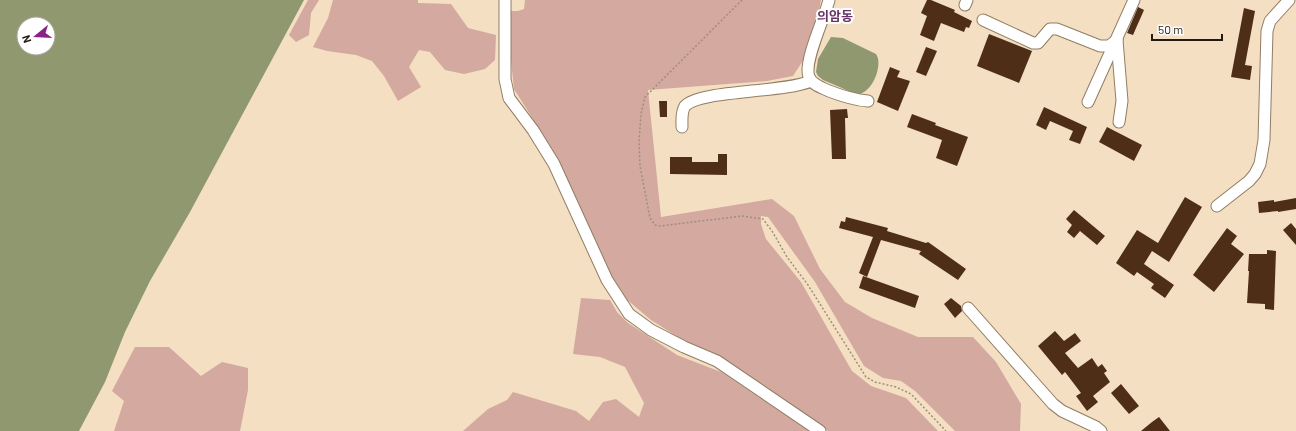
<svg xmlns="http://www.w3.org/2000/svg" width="1296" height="431" viewBox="0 0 1296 431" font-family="Barlow,'Noto Sans KR',sans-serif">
<rect width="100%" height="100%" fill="#f4dfc3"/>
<!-- green -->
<g fill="#d3a9a0">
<polygon points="308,0 319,0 311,13 309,35 296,42 289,35"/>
<polygon points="333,0 418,0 418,3 451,4 468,28 496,35 495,60 485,69 464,74 445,70 430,52 419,50 409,67 421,87 398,101 384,76 372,61 356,55 327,51 313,47 328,18"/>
<polygon points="525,0 821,0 815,30 804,59 793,76 767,81 648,90 661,217 772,199 794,216 820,269 845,302 872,318 918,337 973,337 996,362 1021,404 1020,431 955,431 915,391 901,381 883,378 864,366 815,282 768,217 761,216 761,224 766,239 801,282 852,371 871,386 906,398 938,431 828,431 717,355 681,339 651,320 625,298 606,268 555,154 514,89 510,51 511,11 518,11 524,9"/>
<polygon points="581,298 610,300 617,312 628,323 677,355 721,372 810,431 463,431 488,409 507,400 513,392 576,411 589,421 603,402 616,399 639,417 644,403 625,367 600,357 573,354"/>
<polygon points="135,347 169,347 201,376 222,362 248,368 248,390 240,431 114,431 124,401 112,391"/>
</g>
<!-- water -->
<g fill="#90986f" fill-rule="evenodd">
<path d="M0 0H304L190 212 150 281 125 332 105 382 79 431H0ZM24 24H48V48H24Z"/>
<path d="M831 37 843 38 876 54C884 65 871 96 856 94L823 80 818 76 816 72 818 59Z"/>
</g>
<!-- building -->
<g fill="#4f2e18">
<polygon points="927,0 931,0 955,10 954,12 972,21 969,28 966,27 964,32 941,23 934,41 920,35 927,16 921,13"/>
<polygon points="1138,7 1144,10 1133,35 1127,33"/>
<polygon points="1244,8 1255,11 1245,65 1252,66 1250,80 1231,77"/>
<polygon points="989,34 1032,51 1019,83 977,66"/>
<polygon points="926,47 937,51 926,76 916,72"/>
<polygon points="890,67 900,71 897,77 910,81 898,111 877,102"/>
<polygon points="659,101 667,101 667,117 660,117"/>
<polygon points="1044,107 1087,127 1080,144 1069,140 1073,131 1050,121 1046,130 1036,125"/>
<polygon points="847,109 848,118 845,118 846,159 832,159 830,110"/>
<polygon points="912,114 936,123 935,125 968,137 957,166 936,158 942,140 907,127"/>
<polygon points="1107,127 1142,145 1134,161 1099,142"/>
<polygon points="718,154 727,154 727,175 670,174 670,157 692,157 692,162 718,162"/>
<polygon points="1185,197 1202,207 1169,262 1152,251 1144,264 1174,285 1165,298 1151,288 1154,284 1137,272 1134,276 1116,263 1137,230 1158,243"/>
<polygon points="1296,198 1296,209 1278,212 1278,211 1259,213 1258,202 1274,200 1274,202"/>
<polygon points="1074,210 1105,236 1097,245 1080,231 1074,238 1067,232 1072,225 1066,219"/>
<polygon points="846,217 888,228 887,231 926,243 928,242 966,269 958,280 919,254 921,251 881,240 867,277 859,273 873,237 839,228 841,221 845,222"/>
<polygon points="1291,223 1296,229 1296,245 1283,230"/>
<polygon points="1227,228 1237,236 1231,244 1244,254 1214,292 1193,275"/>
<polygon points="1267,250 1276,251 1274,310 1265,309 1265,304 1247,303 1249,271 1248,271 1249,254 1267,254"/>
<polygon points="863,276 919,296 915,308 859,288"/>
<polygon points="951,298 961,306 962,311 955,318 944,304"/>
<polygon points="1055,331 1064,341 1075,333 1081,341 1065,353 1078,368 1092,358 1098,367 1102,364 1107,371 1104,373 1110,382 1093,396 1098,402 1087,411 1076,396 1081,393 1065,372 1062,375 1038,346"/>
<polygon points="1121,384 1139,406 1129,414 1111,393"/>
<polygon points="1159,417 1170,431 1141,431 1152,422"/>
</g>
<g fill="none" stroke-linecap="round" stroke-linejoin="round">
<!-- minor casing -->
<g stroke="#907d63" stroke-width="13">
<g id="minor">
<polyline points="505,0 505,79 509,98 533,130 554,164 607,280 629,314 651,330 684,347 717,361 820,431"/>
<path d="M829 0C825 17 803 62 809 77 812 85 823 88 829 91 842 96 854 100 868 101"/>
<polyline points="965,5 967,0"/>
<polyline points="983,20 1033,43 1038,43 1050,29 1057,29 1100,46 1109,46 1117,40"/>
<polyline points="1117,40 1122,101 1119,122"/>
<polyline points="1088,102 1134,0"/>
<path d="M682 127C682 120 681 112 685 106 699 90 784 93 811 81"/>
<polyline points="1217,206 1249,181 1255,174 1260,164 1264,140 1267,31 1270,21 1289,0"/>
<polyline points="968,308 1053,404 1062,411 1096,427 1101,431"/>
</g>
</g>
<!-- path -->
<polyline stroke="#9f8f7a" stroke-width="1.5" stroke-dasharray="2 2" stroke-linecap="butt" points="742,0 645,97 641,114 639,142 640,166 650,218 655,225 660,226 742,216 763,219 772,231 787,257 808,285 866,377 875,382 896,387 911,394 946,431"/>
<!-- minor -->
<use href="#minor" stroke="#fff" stroke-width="11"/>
</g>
<g text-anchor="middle" stroke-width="4" stroke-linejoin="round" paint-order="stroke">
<!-- quarter labels -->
<g font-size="13" font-weight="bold" fill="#673465" stroke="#fff">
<text x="835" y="21">의암동</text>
</g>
</g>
<!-- north arrow -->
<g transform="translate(36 36) rotate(252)"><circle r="19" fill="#ffffff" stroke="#a7a4a0"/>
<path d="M0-3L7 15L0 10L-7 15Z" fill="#892187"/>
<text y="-6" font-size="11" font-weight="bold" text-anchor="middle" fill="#231b11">N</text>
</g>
<!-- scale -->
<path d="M1152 34v6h70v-6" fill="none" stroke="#231b11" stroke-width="2"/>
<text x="1158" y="34" font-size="12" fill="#231b11" stroke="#ffffff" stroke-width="3" paint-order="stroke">50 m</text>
</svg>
